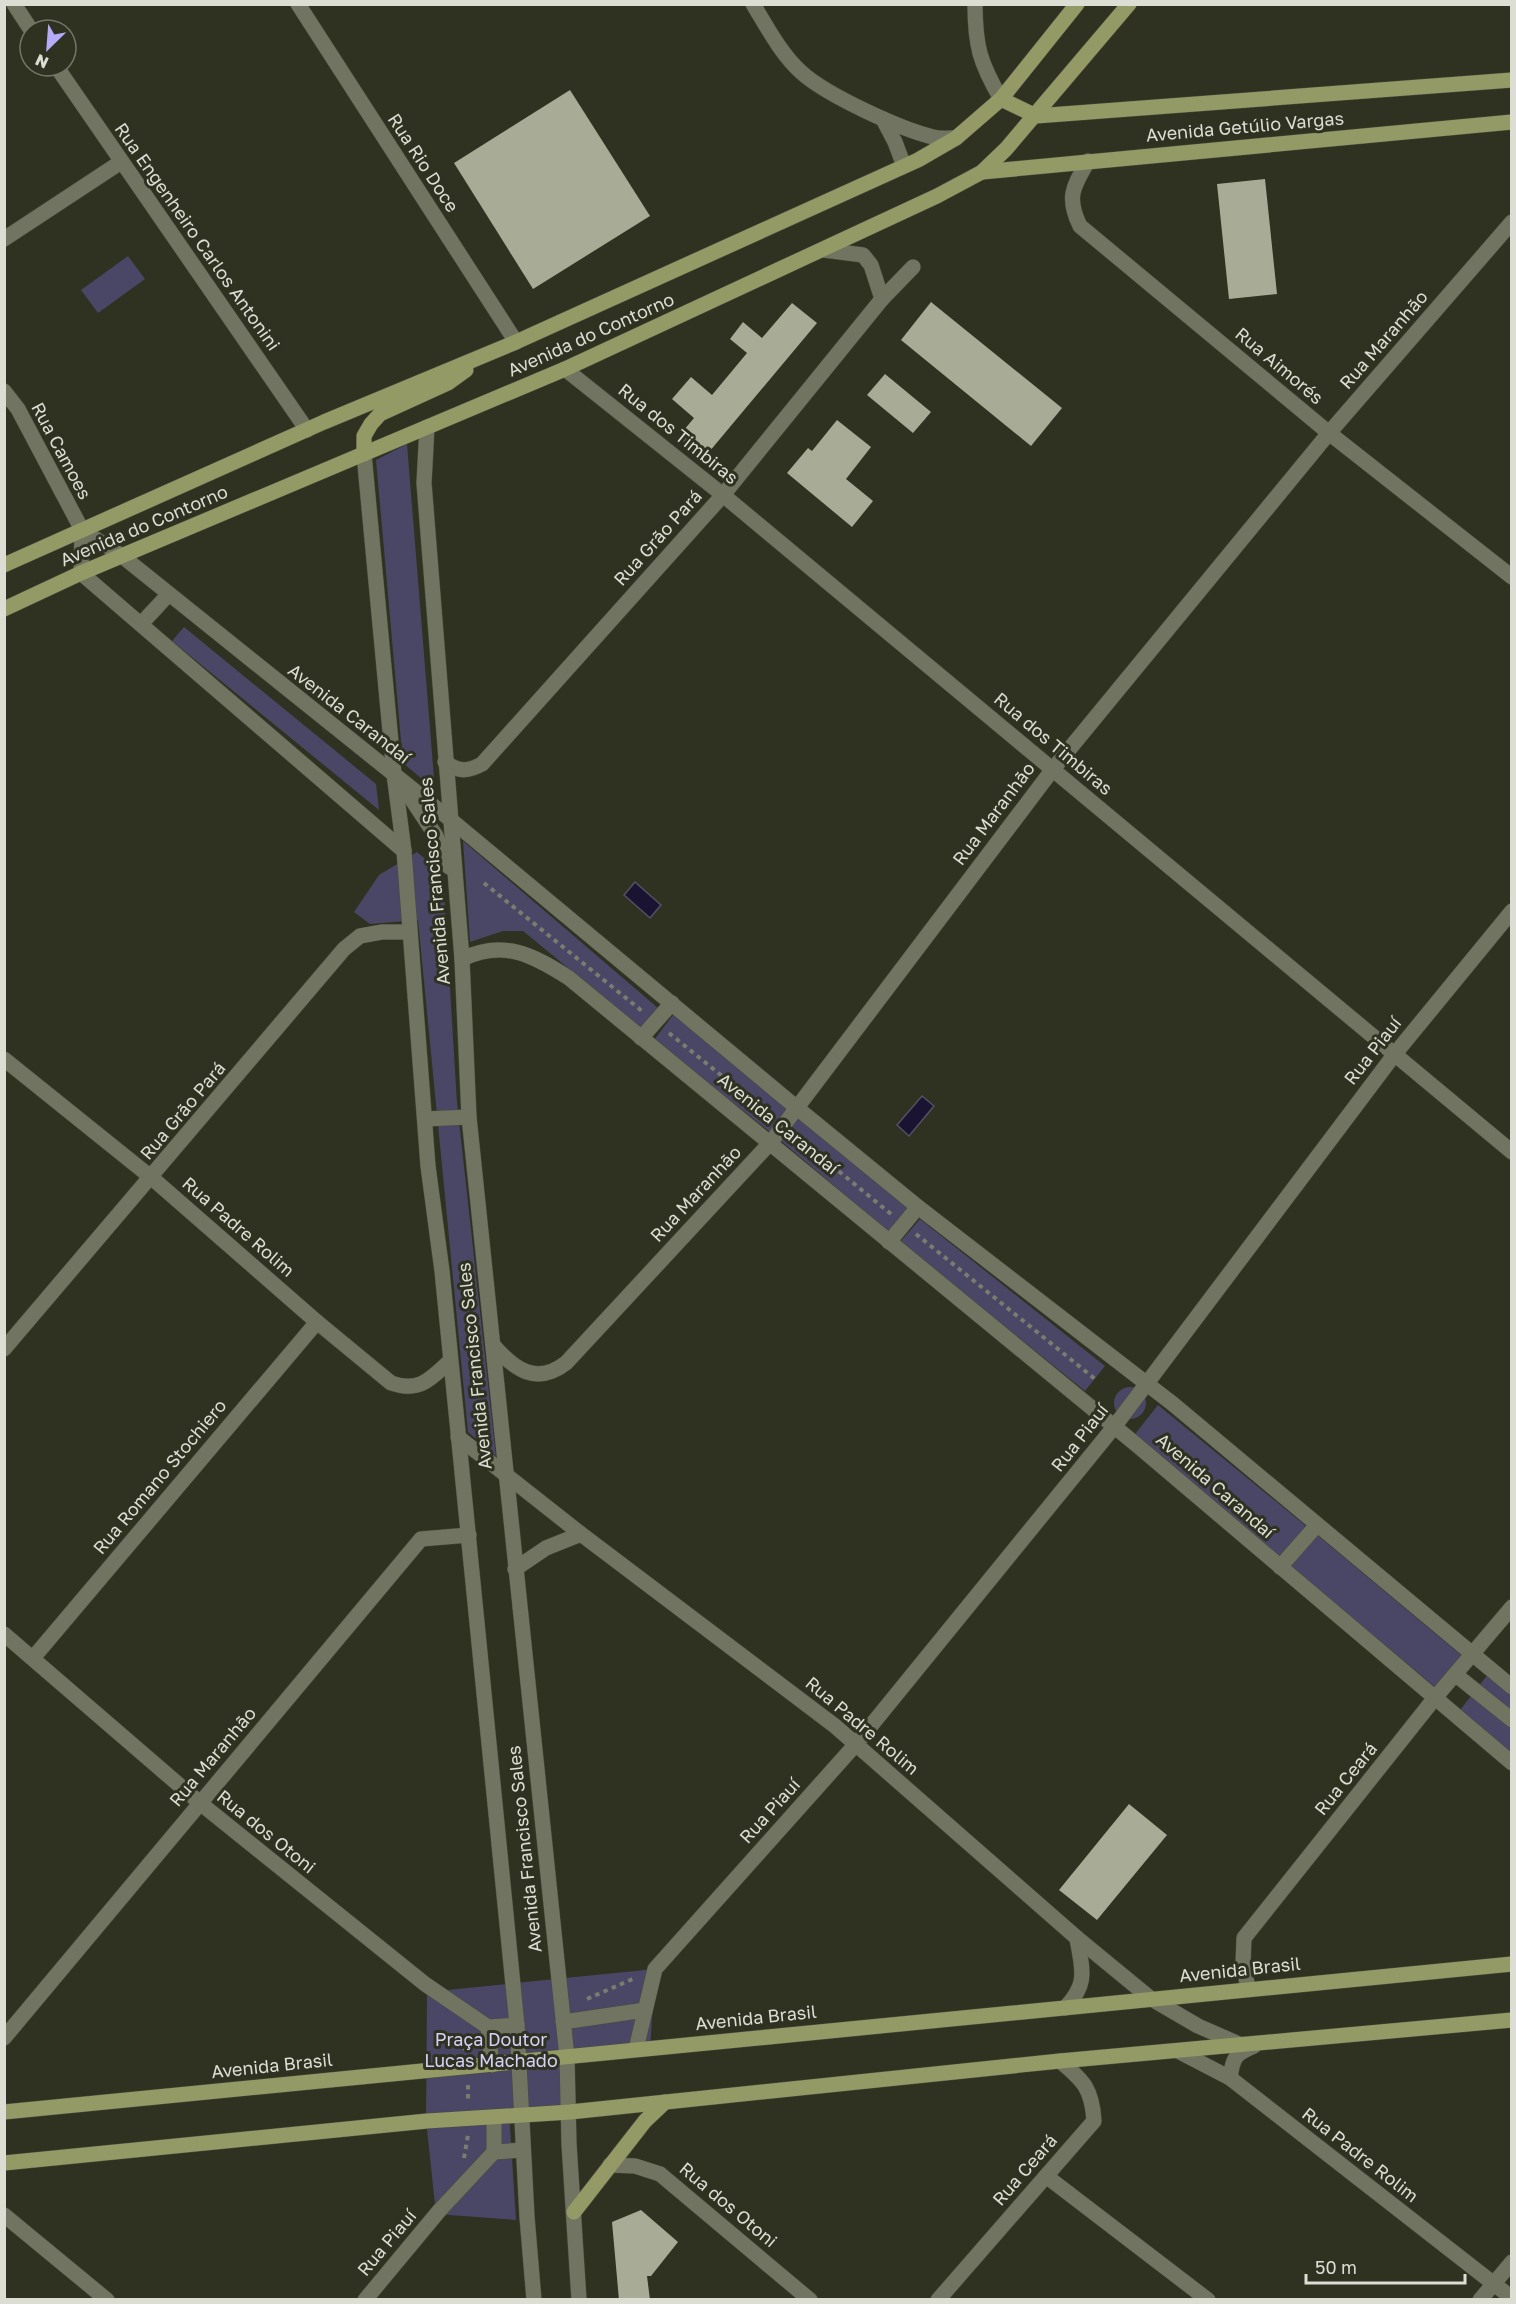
<svg xmlns="http://www.w3.org/2000/svg" width="1516" height="2304" viewBox="0 0 1516 2304" font-family="'Golos Text',sans-serif">
<rect width="100%" height="100%" fill="#2f3121"/>
<!-- green -->
<g fill="#4a4665">
<polygon points="128,256 145,279 98,313 81,290"/>
<polygon points="407,444 435,790 403,763 376,460"/>
<polygon points="184,627 376,784 379,810 172,641"/>
<polygon points="463,841 658,1008 640,1027 523,931 503,931 470,942"/>
<polygon points="417,852 443,874 457,1103 496,1456 468,1432 418,920 370,924 354,912 379,875"/>
<polygon points="673,1015 789,1108 770,1132 654,1040"/>
<polygon points="798,1117 909,1208 889,1232 781,1141"/>
<polygon points="920,1219 1105,1366 1085,1391 900,1242"/>
<circle cx="1130" cy="1403" r="16"/>
<polygon points="1158,1405 1306,1526 1280,1558 1135,1434"/>
<polygon points="1316,1534 1461,1655 1435,1687 1290,1566"/>
<polygon points="1489,1673 1511,1691 1511,1758 1457,1714"/>
<polygon points="655,1969 650,2051 565,2059 564,2108 509,2112 516,2220 436,2214 426,2120 427,1992"/>
</g>
<!-- water -->
<g fill="#1a1432" stroke="#545163" stroke-width="1.5">
<polygon points="635,882 661,905 650,918 624,895"/>
<polygon points="922,1096 934,1106 909,1136 897,1125"/>
</g>
<!-- building -->
<g fill="#a8ac97">
<polygon points="570,90 650,216 533,289 454,163"/>
<polygon points="1265,179 1277,294 1229,299 1217,184"/>
<polygon points="931,302 1062,408 1031,446 901,340"/>
<polygon points="792,303 817,323 704,458 678,437 694,418 672,399 691,377 712,395 747,353 730,339 743,322 762,338"/>
<polygon points="885,374 931,412 913,433 867,395"/>
<polygon points="837,420 871,447 846,479 873,501 852,527 787,473 808,448 812,451"/>
<polygon points="1129,1804 1167,1835 1097,1920 1059,1890"/>
<polygon points="641,2210 678,2242 651,2276 647,2276 650,2300 619,2300 612,2222"/>
</g>
<g fill="none" stroke-linecap="round" stroke-linejoin="round">
<!-- minor casing -->
<g stroke="#4a4c3e" stroke-width="16">
<g id="minor">
<polyline points="14,4 31,30"/>
<polyline points="298,4 516,342"/>
<path d="M753 4C767 27 781 54 801 72 826 95 900 129 933 137 940 139 949 138 956 138"/>
<path d="M975 4C975 46 980 63 1001 99"/>
<polyline points="56,66 307,430"/>
<polyline points="883,119 895,142 904,166"/>
<path d="M1088 161C1073 187 1066 197 1080 226L1329 433 1512 577"/>
<polyline points="4,239 121,162"/>
<polyline points="824,250 863,255 871,265 882,299"/>
<polyline points="565,369 723,495 1512,1152"/>
<polyline points="4,391 18,409 82,530 122,556 451,820 797,1108 918,1207 1173,1404 1512,1687"/>
<polyline points="427,427 424,483 462,959 469,1117 567,2057 569,2144 579,2300"/>
<polyline points="364,454 394,774 404,851 428,1166 442,1271 517,2025 527,2217 534,2300"/>
<polyline points="82,530 81,573 404,851"/>
<polyline points="141,624 168,595"/>
<path d="M445 762C459 772 467 772 482 764L723 495 882 299 913 267"/>
<polyline points="405,789 436,836 449,867"/>
<path d="M462 959C504 939 533 955 569 978L1138 1446 1512 1763"/>
<polyline points="641,1038 672,1003"/>
<path d="M4 1059 152 1178 317 1322 391 1383C420 1393 430 1379 450 1361"/>
<polyline points="425,1119 469,1117"/>
<polyline points="889,1242 918,1207"/>
<path d="M493 1345C514 1369 536 1386 566 1363L771 1142 1053 769 1329 433 1512 222"/>
<polyline points="4,1349 344,949 360,936 382,932 409,932"/>
<polyline points="458,1437 581,1534 835,1726 1077,1938 1150,1998 1198,2026 1239,2044"/>
<polyline points="1280,1567 1317,1525"/>
<polyline points="515,1569 546,1548 581,1534"/>
<polyline points="4,1634 200,1803 425,1984 488,2027 517,2025"/>
<polyline points="33,1658 317,1322"/>
<polyline points="1456,1675 1512,1720"/>
<polyline points="1248,1988 1243,1964 1244,1938 1434,1699 1512,1607"/>
<path d="M1065 2008C1089 1983 1082 1970 1077 1938"/>
<polyline points="563,2022 645,2010"/>
<polyline points="488,2027 492,2065"/>
<polyline points="4,2038 421,1539 469,1535"/>
<polyline points="636,2049 655,1969 856,1744 1114,1427 1394,1055 1512,911"/>
<polyline points="1178,2051 1230,2078 1512,2298"/>
<path d="M1230 2078C1233 2057 1235 2054 1254 2046"/>
<polyline points="494,2152 523,2150"/>
<polyline points="610,2165 635,2166 660,2174 810,2300"/>
<polyline points="1046,2176 1208,2300"/>
<polyline points="4,2215 107,2300"/>
<polyline points="365,2300 439,2211 494,2152 494,2118"/>
<path d="M938 2300 1094 2121C1092 2089 1084 2081 1060 2061"/>
<polyline points="1480,2300 1512,2262"/>
</g>
</g>
<!-- major casing -->
<g stroke="#4a4c3e" stroke-width="16">
<g id="major">
<polyline points="1001,99 1036,116 1512,80"/>
<polyline points="982,172 1512,122"/>
<polyline points="364,454 364,436 371,424 380,414 448,383 466,370"/>
<polyline points="4,565 324,422 516,342 918,160 956,138 1001,99 1077,4"/>
<polyline points="4,609 81,573 565,369 937,196 982,172 1006,149 1129,4"/>
<path d="M4 2112C507 2067 1009 2009 1512 1964"/>
<polyline points="4,2163 427,2121 570,2112 1060,2061 1512,2020"/>
<polyline points="574,2212 645,2121 665,2102"/>
</g>
</g>
<!-- path -->
<g stroke="#7a7c6f" stroke-width="4" stroke-dasharray="4.5 4.5" stroke-linecap="butt">
<polyline points="484,883 642,1011"/>
<polyline points="669,1033 770,1115"/>
<polyline points="797,1137 891,1214"/>
<polyline points="916,1234 1095,1379"/>
<polyline points="587,1999 635,1978"/>
<polyline points="465,2050 464,2041 467,2034"/>
<polyline points="468,2085 468,2101"/>
<polyline points="464,2158 468,2135"/>
</g>
<!-- minor -->
<use href="#minor" stroke="#717461" stroke-width="15"/>
<!-- major -->
<use href="#major" stroke="#939a66" stroke-width="15"/>
</g>
<g text-anchor="middle" stroke-width="6" stroke-linejoin="round" paint-order="stroke">
<!-- street labels -->
<g font-size="18" fill="#dcded4" stroke="#2f3121">
<text transform="translate(1245 127) rotate(-5)" y="6">Avenida Getúlio Vargas</text>
<text transform="translate(423 163) rotate(57)" y="6">Rua Rio Doce</text>
<text transform="translate(197 237) rotate(55)" y="6">Rua Engenheiro Carlos Antonini</text>
<text transform="translate(591 335) rotate(-24)" y="6">Avenida do Contorno</text>
<text transform="translate(1384 340) rotate(-49)" y="6">Rua Maranhão</text>
<text transform="translate(1279 366) rotate(40)" y="6">Rua Aimorés</text>
<text transform="translate(678 434) rotate(39)" y="6">Rua dos Timbiras</text>
<text transform="translate(61 451) rotate(62)" y="6">Rua Camoes</text>
<text transform="translate(144 526) rotate(-23)" y="6">Avenida do Contorno</text>
<text transform="translate(658 538) rotate(-48)" y="6">Rua Grão Pará</text>
<text transform="translate(349 714) rotate(38)" y="6">Avenida Carandaí</text>
<text transform="translate(1053 744) rotate(40)" y="6">Rua dos Timbiras</text>
<text transform="translate(994 814) rotate(-53)" y="6">Rua Maranhão</text>
<text transform="translate(435 881) rotate(-95)" y="6">Avenida Francisco Sales</text>
<text transform="translate(1373 1051) rotate(-52)" y="6">Rua Piauí</text>
<text transform="translate(183 1111) rotate(-50)" y="6">Rua Grão Pará</text>
<text transform="translate(778 1124) rotate(39)" y="6">Avenida Carandaí</text>
<text transform="translate(696 1194) rotate(-47)" y="6">Rua Maranhão</text>
<text transform="translate(238 1227) rotate(41)" y="6">Rua Padre Rolim</text>
<text transform="translate(475 1366) rotate(-96)" y="6">Avenida Francisco Sales</text>
<text transform="translate(1080 1438) rotate(-52)" y="6">Rua Piauí</text>
<text transform="translate(160 1477) rotate(-50)" y="6">Rua Romano Stochiero</text>
<text transform="translate(1215 1486) rotate(41)" y="6">Avenida Carandaí</text>
<text transform="translate(862 1726) rotate(40)" y="6">Rua Padre Rolim</text>
<text transform="translate(213 1757) rotate(-50)" y="6">Rua Maranhão</text>
<text transform="translate(1346 1779) rotate(-51)" y="6">Rua Ceará</text>
<text transform="translate(770 1811) rotate(-48)" y="6">Rua Piauí</text>
<text transform="translate(266 1832) rotate(39)" y="6">Rua dos Otoni</text>
<text transform="translate(525 1849) rotate(-96)" y="6">Avenida Francisco Sales</text>
<text transform="translate(1240 1970) rotate(-6)" y="6">Avenida Brasil</text>
<text transform="translate(756 2018) rotate(-6)" y="6">Avenida Brasil</text>
<text transform="translate(272 2066) rotate(-6)" y="6">Avenida Brasil</text>
<text transform="translate(1360 2155) rotate(38)" y="6">Rua Padre Rolim</text>
<text transform="translate(1025 2170) rotate(-49)" y="6">Rua Ceará</text>
<text transform="translate(728 2205) rotate(40)" y="6">Rua dos Otoni</text>
<text transform="translate(387 2243) rotate(-50)" y="6">Rua Piauí</text>
</g>
<!-- park labels -->
<g font-size="18" fill="#d5d1f7" stroke="#2f3121">
<text x="491" y="2046">Praça Doutor<tspan x="491" dy="21">Lucas Machado</tspan></text>
</g>
</g>
<!-- border -->
<rect width="1516" height="2304" fill="none" stroke="#dcded4" stroke-width="12"/>
<!-- north arrow -->
<g transform="translate(48 48) rotate(205)"><circle r="28" fill="#2f3121" stroke="#747669" stroke-width="1.5"/>
<path d="M0-4.5L10 22L0 15L-10 22Z" fill="#b6abf8"/>
<text y="-9" font-size="16" font-weight="bold" text-anchor="middle" fill="#dcded4">N</text>
</g>
<!-- scale -->
<path d="M1306 2274v9h159v-9" fill="none" stroke="#dcded4" stroke-width="3"/>
<text x="1315" y="2274" font-size="18" fill="#dcded4" stroke="#2f3121" stroke-width="4.5" paint-order="stroke">50 m</text>
</svg>
